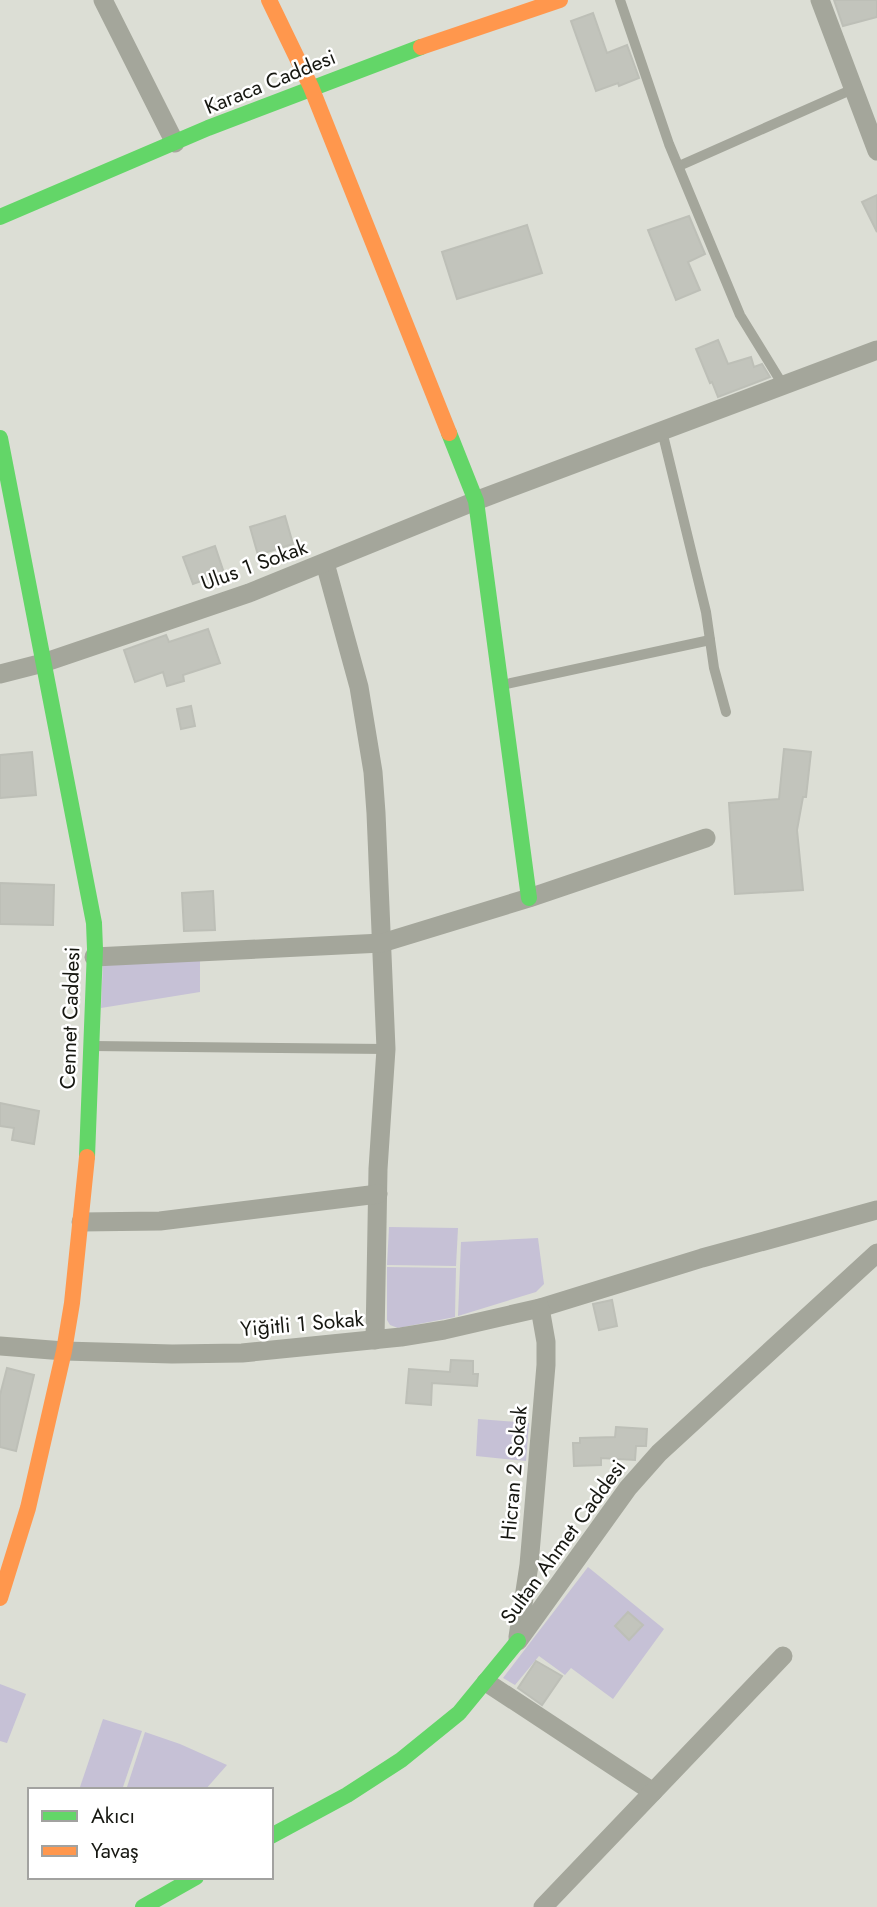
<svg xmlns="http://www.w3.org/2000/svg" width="877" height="1907" viewBox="0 0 877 1907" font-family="Jost,sans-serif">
<rect width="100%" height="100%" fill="#dcded5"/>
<!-- green -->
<g fill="#c6c1d6">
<polygon points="200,958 200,992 101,1008 103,963"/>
<polygon points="389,1227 458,1228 456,1266 387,1265"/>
<polygon points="538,1238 544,1284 536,1292 458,1316 461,1242"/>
<polygon points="387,1267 456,1268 455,1317 398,1328 390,1325 387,1320"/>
<polygon points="478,1419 529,1423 526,1461 476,1456"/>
<polygon points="588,1567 664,1629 613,1699 571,1668 565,1675 539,1656 515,1685 503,1678"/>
<polygon points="0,1684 26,1694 7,1743 0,1741"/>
<polygon points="103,1719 142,1731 122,1790 79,1790"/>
<polygon points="145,1732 180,1744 227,1765 205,1790 126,1790"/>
</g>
<!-- building -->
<g fill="#c2c4bc" stroke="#bdbfb7" stroke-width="2">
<polygon points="834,0 877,0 877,17 843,26"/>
<polygon points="593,13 607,53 627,45 639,78 619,86 618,83 596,91 571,21"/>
<polygon points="877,195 877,232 862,202"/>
<polygon points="689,216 705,254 688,262 700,290 676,300 648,230"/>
<polygon points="527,225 542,273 457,299 442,252"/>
<polygon points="718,340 728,364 751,357 754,367 762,364 770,377 718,397 712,382 710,383 696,349"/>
<polygon points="285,516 293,544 258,555 250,527"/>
<polygon points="215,546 224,573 193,584 183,557"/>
<polygon points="208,629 220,663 183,675 184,681 167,686 163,672 135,682 124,650 166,635 169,642"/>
<polygon points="191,706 195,726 181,729 177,709"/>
<polygon points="784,749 811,752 806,797 803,797 797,830 803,890 735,894 729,803 779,799"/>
<polygon points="32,752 36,795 0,798 0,755"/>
<polygon points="0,883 54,885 53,925 0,924"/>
<polygon points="213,891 215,930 184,931 182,893"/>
<polygon points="0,1103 39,1111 34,1144 12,1140 14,1128 0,1126"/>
<polygon points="612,1300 617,1326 599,1330 593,1304"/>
<polygon points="451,1360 473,1361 473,1374 478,1374 477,1386 432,1383 431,1405 406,1403 409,1369 450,1372"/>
<polygon points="7,1368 34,1375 16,1451 0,1447 0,1395"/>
<polygon points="616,1427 647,1429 646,1446 636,1446 635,1460 601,1458 601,1465 574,1466 573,1443 580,1443 580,1438 615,1437"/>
<polygon points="628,1612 643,1625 629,1640 615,1626"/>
<polygon points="536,1661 562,1676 542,1705 518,1688"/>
</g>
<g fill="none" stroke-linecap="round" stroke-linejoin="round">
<!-- lane -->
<g stroke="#a4a69b" stroke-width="10">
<polyline points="620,0 669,144 740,315 783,385"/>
<polyline points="679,166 853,89"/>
<polyline points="662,431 706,612 714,668 726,712"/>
<polyline points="502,685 710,640"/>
<polyline points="92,1046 386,1049"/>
</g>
<!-- street -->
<g stroke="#a4a69b" stroke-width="19">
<polyline points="103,0 175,143"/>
<polyline points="820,0 877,151"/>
<polyline points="325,563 359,687 373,772 376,813 386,1049 378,1169 375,1340"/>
<polyline points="0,674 43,663 249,593 478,500 877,350"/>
<polyline points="94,957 382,943 529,898 706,838"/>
<polyline points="81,1222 160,1221 378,1194"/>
<polyline points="0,1346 64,1351 172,1354 242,1353 401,1337 444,1330 540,1308 702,1258 877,1210"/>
<polyline points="518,1637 529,1565 546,1365 546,1342 540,1308"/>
<polyline points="518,1641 628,1488 659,1453 877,1253"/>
<polyline points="486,1682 653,1792"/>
<polyline points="543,1907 783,1656"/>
</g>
<!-- fast -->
<g stroke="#63d668" stroke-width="16">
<polyline points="0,217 208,128 421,47"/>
<polyline points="449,433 476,501 529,898"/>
<polyline points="0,438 94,923 95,949 87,1157"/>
<polyline points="271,1836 347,1795 401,1760 459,1713 518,1641"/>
<polyline points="143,1907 196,1877"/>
</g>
<!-- slow -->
<g stroke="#ff974d" stroke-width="16">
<polyline points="269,0 311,87 449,433"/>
<polyline points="421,47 560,0"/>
<polyline points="0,1598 28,1508 64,1351 72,1303 87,1157"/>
</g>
</g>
<g text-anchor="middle" stroke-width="5" stroke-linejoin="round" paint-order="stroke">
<!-- street labels -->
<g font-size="21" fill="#161711" stroke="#fff">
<text transform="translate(270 82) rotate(-22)" y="7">Karaca Caddesi</text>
<text transform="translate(254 565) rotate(-20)" y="7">Ulus 1 Sokak</text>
<text transform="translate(70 1018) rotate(-88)" y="7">Cennet Caddesi</text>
<text transform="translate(302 1324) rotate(-5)" y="7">Yiğitli 1 Sokak</text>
<text transform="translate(514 1473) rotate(-85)" y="7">Hicran 2 Sokak</text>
<text transform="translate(563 1542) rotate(-54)" y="7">Sultan Ahmet Caddesi</text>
</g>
</g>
<!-- legend -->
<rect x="28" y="1788" width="245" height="91" fill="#ffffff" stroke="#a2a2a0" stroke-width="2"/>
<rect x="42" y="1811" width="35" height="10" fill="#63d668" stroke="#a2a2a0" stroke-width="2"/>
<text x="91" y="1823" font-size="21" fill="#161711">Akıcı</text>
<rect x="42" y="1846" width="35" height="10" fill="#ff974d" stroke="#a2a2a0" stroke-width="2"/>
<text x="91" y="1858" font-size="21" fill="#161711">Yavaş</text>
</svg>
